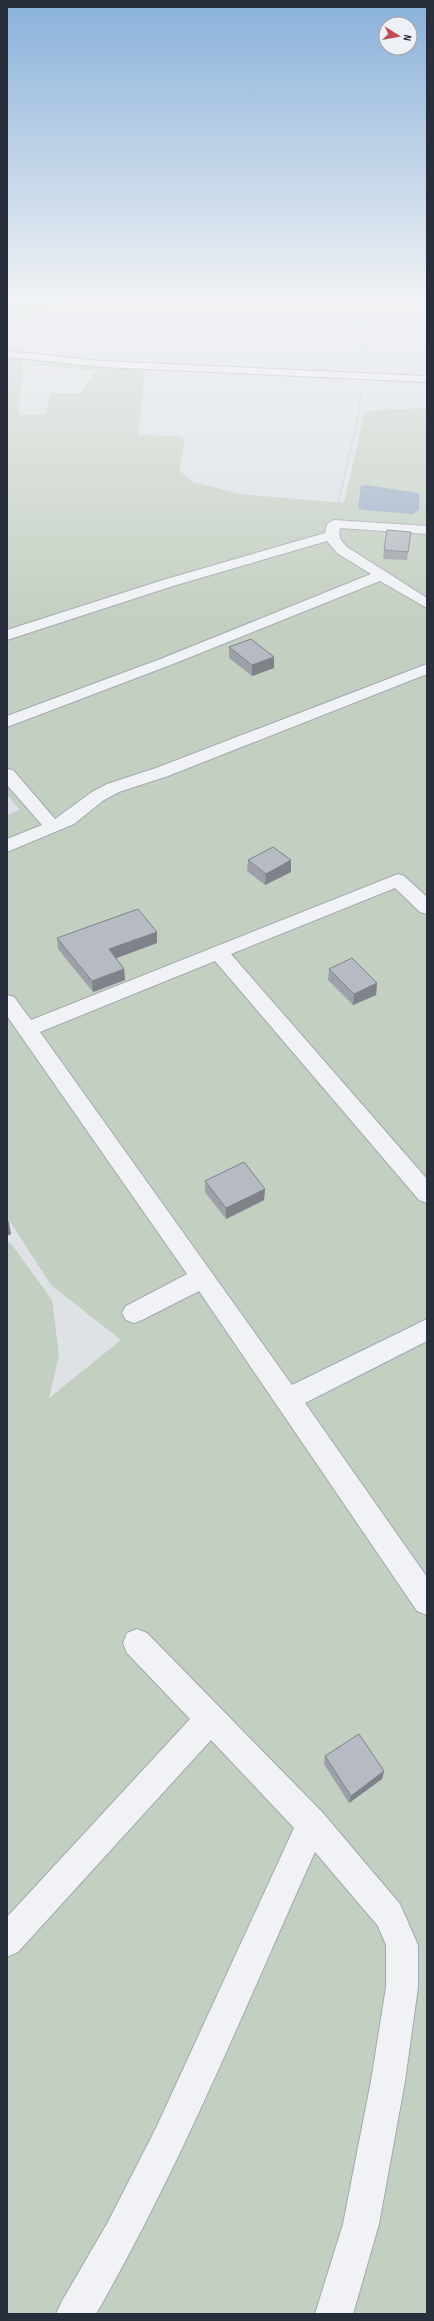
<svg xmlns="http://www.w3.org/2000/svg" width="434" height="2321" viewBox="0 0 434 2321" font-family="'Sofia Sans Condensed',sans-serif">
<rect width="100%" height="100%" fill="#dee1e6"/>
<!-- green -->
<g fill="#c3cfc0" fill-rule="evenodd">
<polygon points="7,299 72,299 7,320"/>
<path d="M7 358 23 359 19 415 45 414 51 393H81L95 371 36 365 40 361 136 368 145 372 138 435 181 436 185 441 179 470 193 482 240 494 344 503 365 411 427 408V2314H7V1243L10 1242 52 1300 59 1355 49 1398 121 1340 51 1285 7 1217V815L20 810 7 795ZM367 485 419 493 418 510 413 514 361 510Z"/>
</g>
<!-- water -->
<polygon fill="#9badc4" points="367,485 419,493 419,510 413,514 362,510 358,507 361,486"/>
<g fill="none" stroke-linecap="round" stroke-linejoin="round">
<!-- minor casing -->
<g stroke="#a4a8b0" stroke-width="2">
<g id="minor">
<polygon points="7,351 102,361 427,376 427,382 102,367 7,357"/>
<path d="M334 520 427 526V534L340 528C338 537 341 541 347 547L427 598V608L380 581 173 664 7 727V716L163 658 371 574 337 553 327 541 173 586 7 640V630L163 580 325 533 327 524Z"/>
<polygon points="427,664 427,674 168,776 119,792 104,800 74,824 7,852 7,839 42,825 7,785 7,769 13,770 55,819 92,792 107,784 156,768"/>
<polygon points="398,874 404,876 427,897 427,914 420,912 395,888 231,954 427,1179 427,1203 419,1200 215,961 40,1032 292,1385 427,1319 427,1341 305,1403 427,1577 427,1615 417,1611 199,1291 142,1320 134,1323 126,1320 122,1313 126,1306 187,1274 7,1016 7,995 14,997 31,1020"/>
<path d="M137 1629 147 1633 323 1813 400 1904 418 1945V1987L405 2081 379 2224 353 2314H315L343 2224 371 2081 386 1987V1945L378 1926 315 1852C245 2007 181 2166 96 2314H56L62 2301 108 2222 156 2128 294 1828 211 1740 18 1952 7 1957V1917L190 1719 127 1653 123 1643 127 1633Z"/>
</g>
</g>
<!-- path -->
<g stroke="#bcbfc5" stroke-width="1.5" stroke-dasharray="1.5 1.5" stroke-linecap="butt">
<polyline points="361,299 363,361"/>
<polyline points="337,508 359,413 361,392"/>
</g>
<!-- minor -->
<use href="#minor" fill="#f0f2f5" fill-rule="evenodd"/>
</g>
<!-- wall -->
<g fill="#9da0a8">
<polygon points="411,532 407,560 383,559 384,550"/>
<polygon points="229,647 274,668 252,676 229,658"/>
<polygon points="248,860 291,860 291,872 265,885 247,871"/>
<polygon points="157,932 157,943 116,958 124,969 125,980 93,992 58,949 57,938"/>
<polygon points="329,969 377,983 376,995 353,1005 328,980"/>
<polygon points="205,1181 265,1189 264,1200 226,1219 205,1192"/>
<polygon points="325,1756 384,1771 382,1779 349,1803 324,1764"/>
</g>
<!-- shaded-wall -->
<g fill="#7f8288">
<polygon points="274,657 274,668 252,676 252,665"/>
<polygon points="291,860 291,872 265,885 266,874"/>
<polygon points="157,932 157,943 109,961 109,949"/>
<polygon points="124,969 125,980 93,992 92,981"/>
<polygon points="377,983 376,995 353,1005 354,994"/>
<polygon points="265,1189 264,1200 226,1219 226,1208"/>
<polygon points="9,1223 11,1234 7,1236 7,1224"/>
<polygon points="384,1771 382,1779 349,1803 351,1796"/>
</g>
<!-- building -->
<g fill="#b6bac3" stroke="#7f8288">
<polygon points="387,530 411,532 408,552 384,550"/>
<polygon points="251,639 274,657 252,665 229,647"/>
<polygon points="273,847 291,860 266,874 248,860"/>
<polygon points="138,909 157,932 109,949 124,969 92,981 57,938"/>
<polygon points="352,958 377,983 354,994 329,969"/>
<polygon points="244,1162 265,1189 226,1208 205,1181"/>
<polygon points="7,1219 9,1223 7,1224"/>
<polygon points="359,1734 384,1771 351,1796 325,1756"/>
</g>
<!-- sky -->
<linearGradient id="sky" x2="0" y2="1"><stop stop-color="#89b1da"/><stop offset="0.48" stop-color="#f0f2f4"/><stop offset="1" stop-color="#f0f2f4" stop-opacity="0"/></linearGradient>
<rect width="434" height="624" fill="url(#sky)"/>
<!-- border -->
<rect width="434" height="2321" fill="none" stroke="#282e3c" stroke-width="16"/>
<!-- north arrow -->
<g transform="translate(398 36) rotate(101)"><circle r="19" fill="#edf0f4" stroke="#9ea2aa"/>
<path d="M0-3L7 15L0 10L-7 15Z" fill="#c34b58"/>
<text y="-6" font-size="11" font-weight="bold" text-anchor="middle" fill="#282e3c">N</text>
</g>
</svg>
